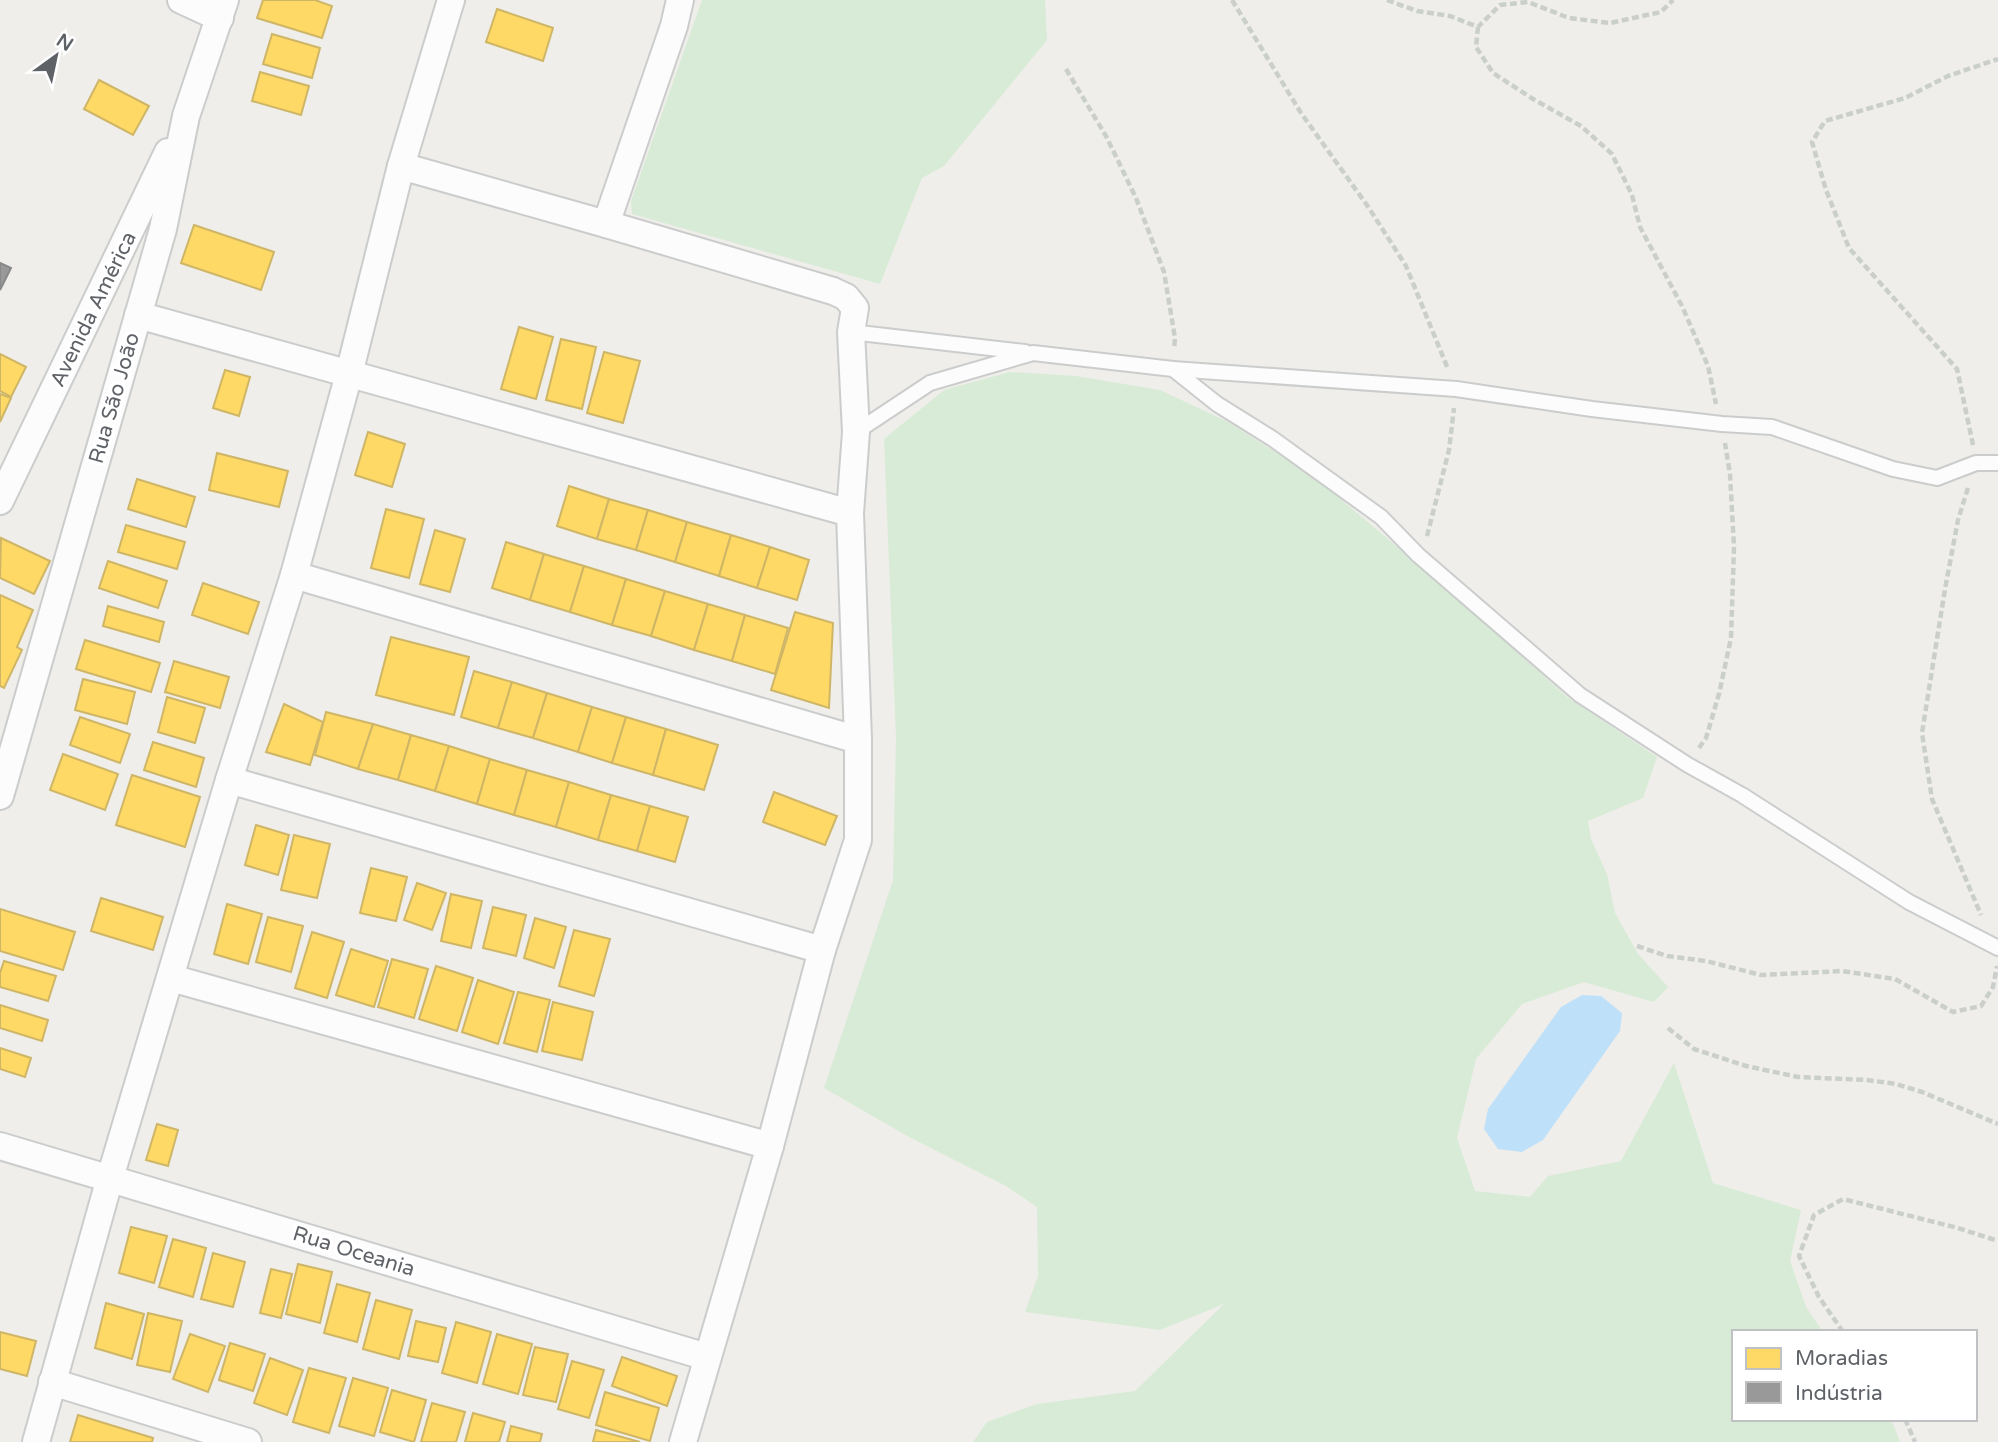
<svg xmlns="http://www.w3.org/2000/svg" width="1998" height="1442" viewBox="0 0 1998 1442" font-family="'Varela Round',sans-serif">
<rect width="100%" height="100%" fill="#efeeea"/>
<!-- green -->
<g fill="#d8ebd6">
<polygon points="702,0 1045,0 1047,40 944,166 922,178 880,284 632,214 631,201"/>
<polygon points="1010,372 1076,376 1160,390 1228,422 1313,476 1444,586 1567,697 1657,757 1643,798 1588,821 1591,839 1607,874 1615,913 1638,954 1668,987 1654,1002 1584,982 1522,1004 1476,1059 1457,1138 1475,1191 1530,1197 1548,1176 1621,1161 1674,1063 1713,1183 1801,1210 1790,1261 1806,1307 1823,1332 1734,1332 1734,1419 1891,1419 1900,1442 973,1442 987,1422 1037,1404 1135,1391 1224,1304 1160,1330 1025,1312 1038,1276 1037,1207 1006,1186 909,1137 824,1088 893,880 896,736 884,439 944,390"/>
</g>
<!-- water -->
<polygon fill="#bfe0f9" points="1582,995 1601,996 1622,1013 1620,1031 1543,1140 1522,1152 1498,1149 1484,1129 1488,1109 1561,1007"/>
<!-- homes -->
<g fill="#ffd966" stroke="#cfb667" stroke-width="2">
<polygon points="263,0 315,0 332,6 322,38 257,18"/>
<polygon points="497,9 553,28 543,61 486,42"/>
<polygon points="272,34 320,48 312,78 263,64"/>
<polygon points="260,72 309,86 301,115 252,101"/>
<polygon points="99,80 149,106 133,135 84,109"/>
<polygon points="194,225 274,252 261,290 181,263"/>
<polygon points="519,327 553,337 536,399 501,389"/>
<polygon points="561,339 596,347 582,409 546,400"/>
<polygon points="604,352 640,361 623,423 587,413"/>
<polygon points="0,354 26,367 11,397 0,391"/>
<polygon points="225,370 250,377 239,416 213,408"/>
<polygon points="0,394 11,398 0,422"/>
<polygon points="368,432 405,444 392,487 355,475"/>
<polygon points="217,453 288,471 279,507 209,490"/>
<polygon points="137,479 195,497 186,527 128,509"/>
<polygon points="569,486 609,499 597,539 557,526"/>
<polygon points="609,499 648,510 636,550 597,539"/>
<polygon points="386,509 424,519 409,578 371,568"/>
<polygon points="648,510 687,522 675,562 636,550"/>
<polygon points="687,522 731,535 719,576 675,562"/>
<polygon points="126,525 185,542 177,569 118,552"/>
<polygon points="435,530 465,539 450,592 420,584"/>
<polygon points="731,535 770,547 757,588 719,576"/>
<polygon points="1,538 50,561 34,594 0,578"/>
<polygon points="506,542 544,554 530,600 492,588"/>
<polygon points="770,547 809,560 797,600 757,588"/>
<polygon points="544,554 584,566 570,612 530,600"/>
<polygon points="108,561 167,581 158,608 99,588"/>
<polygon points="584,566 626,579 612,625 570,612"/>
<polygon points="626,579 665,591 651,636 612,625"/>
<polygon points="203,583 259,602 248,634 192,615"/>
<polygon points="665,591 708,604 694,650 651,636"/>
<polygon points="0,595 33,610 17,647 22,650 4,688 0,686"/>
<polygon points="708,604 745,615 732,661 694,650"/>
<polygon points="108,606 164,622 159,642 103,626"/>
<polygon points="795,612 833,623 829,708 771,690"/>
<polygon points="745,615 788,628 775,674 732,661"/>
<polygon points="391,637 469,657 454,715 376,695"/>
<polygon points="85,640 160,663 151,692 76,669"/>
<polygon points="174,661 229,677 220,708 165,692"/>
<polygon points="474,671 512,682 498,728 461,717"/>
<polygon points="83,679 135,692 127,724 75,710"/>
<polygon points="512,682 547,693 533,738 498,728"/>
<polygon points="547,693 592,707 578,752 533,738"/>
<polygon points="167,697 205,708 195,743 158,732"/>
<polygon points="284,704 323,722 310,765 266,752"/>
<polygon points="592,707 626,717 612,763 578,752"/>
<polygon points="326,712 373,724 358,769 315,755"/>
<polygon points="80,717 130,734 120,763 70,745"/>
<polygon points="626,717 666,729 653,775 612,763"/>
<polygon points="373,724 411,735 398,780 358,769"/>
<polygon points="666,729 718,745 704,790 653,775"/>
<polygon points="411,735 449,746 435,791 398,780"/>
<polygon points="153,742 204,758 196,787 144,770"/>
<polygon points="449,746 490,759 477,804 435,791"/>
<polygon points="63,754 118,774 105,810 50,790"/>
<polygon points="490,759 527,770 514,815 477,804"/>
<polygon points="527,770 569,782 556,827 514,815"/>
<polygon points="132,775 200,797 185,847 116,825"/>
<polygon points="569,782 611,795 598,840 556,827"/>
<polygon points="774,792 837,816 825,845 763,822"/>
<polygon points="611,795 650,806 637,851 598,840"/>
<polygon points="650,806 688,817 675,862 637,851"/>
<polygon points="256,825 289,835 278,875 245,865"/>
<polygon points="294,835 330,844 317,898 281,890"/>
<polygon points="371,868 407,877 396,921 360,913"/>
<polygon points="417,883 446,893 432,930 404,920"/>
<polygon points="451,894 482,901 471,948 441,941"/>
<polygon points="101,898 163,917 153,950 91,931"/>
<polygon points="227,904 262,914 248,964 214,954"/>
<polygon points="493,907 526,915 516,956 483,948"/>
<polygon points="0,909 75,932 63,970 0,951"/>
<polygon points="268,917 303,926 291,972 256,962"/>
<polygon points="535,918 566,927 554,968 524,958"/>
<polygon points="574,930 610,939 594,996 559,986"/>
<polygon points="312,932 344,942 327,998 295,988"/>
<polygon points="351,949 388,961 374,1007 336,995"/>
<polygon points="392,959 428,969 414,1018 378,1007"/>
<polygon points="4,961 56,976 48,1001 0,987 0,973"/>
<polygon points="436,966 473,978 457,1031 419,1019"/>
<polygon points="478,980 514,992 498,1044 462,1032"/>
<polygon points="518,992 550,1000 537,1052 504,1043"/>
<polygon points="553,1002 593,1012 582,1060 542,1051"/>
<polygon points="0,1005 48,1020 42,1041 0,1028"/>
<polygon points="0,1048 31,1058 25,1077 0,1069"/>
<polygon points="157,1124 178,1130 168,1166 146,1160"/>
<polygon points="131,1227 167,1236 154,1283 119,1273"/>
<polygon points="173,1239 206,1248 193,1297 159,1287"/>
<polygon points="213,1253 245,1262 233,1307 201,1299"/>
<polygon points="298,1264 332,1272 320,1323 286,1314"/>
<polygon points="271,1269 292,1274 281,1318 260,1313"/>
<polygon points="337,1284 370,1293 357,1342 324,1333"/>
<polygon points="376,1300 412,1310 399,1359 363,1349"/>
<polygon points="106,1303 144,1314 132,1359 95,1348"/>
<polygon points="148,1313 182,1321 170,1372 137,1365"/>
<polygon points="416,1321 446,1328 438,1362 408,1356"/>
<polygon points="456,1322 491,1332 477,1383 442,1373"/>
<polygon points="0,1332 36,1341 27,1376 0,1369"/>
<polygon points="190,1334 225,1346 208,1392 173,1379"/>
<polygon points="497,1334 532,1344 518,1394 483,1384"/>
<polygon points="230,1343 265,1354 253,1391 219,1380"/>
<polygon points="535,1347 568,1354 556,1402 523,1395"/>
<polygon points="622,1357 677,1376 667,1406 612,1386"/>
<polygon points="270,1358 303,1370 287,1415 254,1403"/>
<polygon points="572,1361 604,1370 589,1418 558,1409"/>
<polygon points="309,1368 346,1378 329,1433 293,1422"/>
<polygon points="353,1378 388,1388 374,1436 339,1426"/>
<polygon points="392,1390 426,1400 414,1442 380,1432"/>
<polygon points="605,1392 659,1408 650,1441 596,1425"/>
<polygon points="432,1403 465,1412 456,1442 421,1442"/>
<polygon points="473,1413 505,1422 499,1442 465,1442"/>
<polygon points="78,1415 153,1438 152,1442 70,1442"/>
<polygon points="511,1426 542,1434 540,1442 507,1442"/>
<polygon points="596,1430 640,1442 593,1442"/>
</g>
<!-- industry -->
<polygon fill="#999" stroke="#88898a" stroke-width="2" points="0,263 11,268 0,290"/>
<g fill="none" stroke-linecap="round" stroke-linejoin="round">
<!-- lane casing -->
<g stroke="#cbcccc" stroke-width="18">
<g id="lane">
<polyline points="851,332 1025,352"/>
<polyline points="1173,369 1456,389 1592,409 1722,424 1772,427 1893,469 1937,478 1976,463 1998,463"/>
<polyline points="856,432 930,383 1033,353 1173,369 1217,404 1273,439 1381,517 1418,555 1580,695 1688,765 1742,795 1909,902 1998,948"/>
</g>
</g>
<!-- street casing -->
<g stroke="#cbcccc" stroke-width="30">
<g id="street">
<polyline points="181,0 220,18"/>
<polyline points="680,0 674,26 606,224 833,291 846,297 855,308 851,332 856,432 850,513"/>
<polyline points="401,166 606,224"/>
<polyline points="138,315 850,513 858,740 858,840 822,950 770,1146 683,1442"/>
<polyline points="0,501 168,152"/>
<polyline points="294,575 858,740"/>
<polyline points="229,780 822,950"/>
<polyline points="0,796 163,229 186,116 225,0"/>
<polyline points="171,978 770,1146"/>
<polyline points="0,1146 707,1357"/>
<polyline points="52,1382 248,1442"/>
<polyline points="36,1442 110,1178 229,780 294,575 349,374 401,166 451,0"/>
</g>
</g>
<!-- path -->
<g stroke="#cacfcc" stroke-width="4.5" stroke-dasharray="7 3.5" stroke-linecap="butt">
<polyline points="1232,0 1301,113 1369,208 1406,266 1448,369"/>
<polyline points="1387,0 1417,11 1450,16 1478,27 1500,5 1528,2 1569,18 1610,23 1661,12 1673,0"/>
<polyline points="1478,27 1476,47 1493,73 1533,99 1581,126 1612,154 1632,195 1640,227 1682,306 1708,366 1716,404"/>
<polyline points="1066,69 1106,136 1136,198 1164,272 1175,338 1174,349"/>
<polyline points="1973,445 1957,369 1849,248 1826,190 1812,142 1825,121 1905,98 1948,76 1998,59"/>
<polyline points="1968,488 1958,520 1945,589 1922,733 1932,799 1981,915"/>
<polyline points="1427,536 1449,450 1454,408"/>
<polyline points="1699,748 1706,738 1719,694 1731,638 1734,547 1730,474 1725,443"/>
<polyline points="1637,946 1667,956 1706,961 1761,975 1842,971 1895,979 1953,1012 1981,1006 1993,987 1997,966"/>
<polyline points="1668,1028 1694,1049 1746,1066 1798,1077 1867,1080 1896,1084 1922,1092 1998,1124"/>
<polyline points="1843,1332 1819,1297 1799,1256 1814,1215 1843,1199 1958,1228 1998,1241"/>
<polyline points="1905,1419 1915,1442"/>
</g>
<!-- lane -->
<use href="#lane" stroke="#fdfcfc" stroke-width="14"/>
<!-- street -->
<use href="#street" stroke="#fdfcfc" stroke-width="26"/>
</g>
<g text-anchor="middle" stroke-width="7" stroke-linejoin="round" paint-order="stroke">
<!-- street labels -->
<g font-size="21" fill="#5f6368" stroke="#fff">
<text transform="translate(93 309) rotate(-64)" y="7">Avenida América</text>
<text transform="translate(114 398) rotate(-74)" y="7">Rua São João</text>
<text transform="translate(354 1251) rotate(17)" y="7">Rua Oceania</text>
</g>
</g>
<!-- legend -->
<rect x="1732" y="1330" width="245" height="91" fill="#ffffff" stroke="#bfc1c3" stroke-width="2"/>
<rect x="1746" y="1348" width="35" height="21" fill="#ffd966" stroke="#bfc1c3" stroke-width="2"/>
<text x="1795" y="1365" font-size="21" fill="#5f6368">Moradias</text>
<rect x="1746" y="1382" width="35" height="21" fill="#999999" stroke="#bfc1c3" stroke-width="2"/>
<text x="1795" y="1400" font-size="21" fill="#5f6368">Indústria</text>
<!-- north arrow -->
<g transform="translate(56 56) rotate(33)" stroke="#ffffff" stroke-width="5" paint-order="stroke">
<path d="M0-5L12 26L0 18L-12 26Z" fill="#5f6368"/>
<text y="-10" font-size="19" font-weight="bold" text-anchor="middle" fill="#5f6368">N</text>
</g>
</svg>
